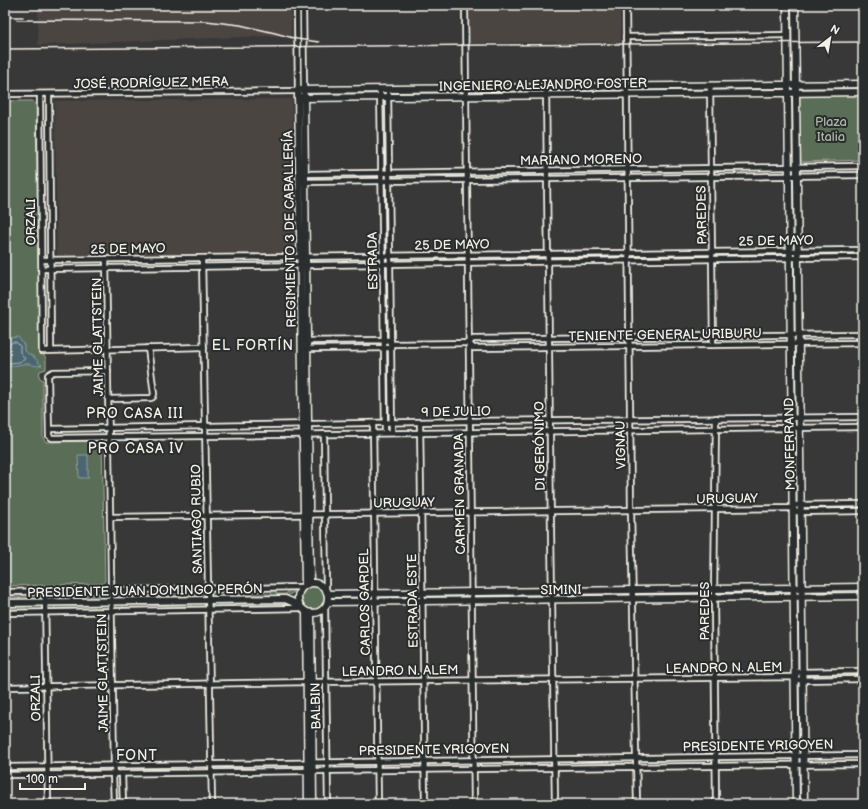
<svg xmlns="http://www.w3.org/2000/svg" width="868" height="809" viewBox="0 0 868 809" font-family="'Balsamiq Sans',sans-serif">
<rect width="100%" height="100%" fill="#393838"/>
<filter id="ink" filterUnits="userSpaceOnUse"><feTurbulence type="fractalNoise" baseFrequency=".025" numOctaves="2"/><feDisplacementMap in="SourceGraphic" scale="8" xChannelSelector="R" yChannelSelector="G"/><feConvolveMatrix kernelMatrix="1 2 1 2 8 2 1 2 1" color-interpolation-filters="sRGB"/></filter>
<g filter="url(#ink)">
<!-- built -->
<g fill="#4b4543">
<polygon points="38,5 291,5 291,35 38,45"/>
<polygon points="469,5 620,5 621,42 470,43"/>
<polygon points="292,99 294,253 57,255 55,101"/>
</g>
<!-- green -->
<g fill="#5a6d57" stroke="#a7afa0">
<polygon points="863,95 863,160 801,162 799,96"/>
<polygon points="5,101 33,101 36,105 40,351 46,358 46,369 40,371 39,377 43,380 43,438 46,442 101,441 102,443 105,581 102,584 5,586"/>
<circle cx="313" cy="598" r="13"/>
<polygon points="273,589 277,589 276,594 286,594 290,589 293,589 294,591 294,592 285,597 5,601 5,597 29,597 32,593 61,593 59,597 86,596 89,593 91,592 90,596 98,596 101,592 128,592 126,595 131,595 134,592 137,592 135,596 182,595 185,591 190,591 188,595 195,595 197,591 221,590 220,594 227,595 230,590 234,590 231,594 271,594"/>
<polygon points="285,601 293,605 293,607 283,608 285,604 218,605 216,608 190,609 192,605 123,606 121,610 93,610 94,607 55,607 53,611 23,611 26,608 5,608 5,605"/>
</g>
<!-- water -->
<g fill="#4b6670" stroke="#8f9ea0">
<path d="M18 337 24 345V350C27 354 32 355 35 358 38 361 37 363 42 365 36 367 34 365 29 364 21 363 13 367 5 367V345L9 338Z"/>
<polygon points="78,455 88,455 88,478 79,478"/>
</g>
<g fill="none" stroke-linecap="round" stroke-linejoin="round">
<!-- shore -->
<path stroke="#b0b9b8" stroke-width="1" d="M5 347 9 346 12 342H16L20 346V352L25 359C21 363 11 363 5 363"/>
<!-- street casing -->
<g stroke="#f4f1e8" stroke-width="8">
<g id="street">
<polyline points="297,5 298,90"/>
<polyline points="303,5 304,89"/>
<polyline points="465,5 474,804"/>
<polyline points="626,5 631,510 637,804"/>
<polyline points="626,37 788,35"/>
<polyline points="710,85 713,345"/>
<polyline points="546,87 551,532 555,804"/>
<polyline points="380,89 384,349 385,433"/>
<polyline points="388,89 392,433"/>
<polyline points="5,94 298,91"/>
<polyline points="40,94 42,351 204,347"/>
<polyline points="49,94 51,350"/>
<polyline points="303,174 863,166"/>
<polyline points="303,182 863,175"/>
<polyline points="202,258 212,804"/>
<polyline points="106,259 114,765 115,774"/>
<polyline points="42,260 863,250"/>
<polyline points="42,269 863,257"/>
<polyline points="304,341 388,340 391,344 469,343 473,339 863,334"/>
<polyline points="469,343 473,348 863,343"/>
<polyline points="305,349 389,348 391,344"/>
<polyline points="108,371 53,372 48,375 49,436 52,438 863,427"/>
<polyline points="109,399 151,398 153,397 154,394 148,348"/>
<polyline points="716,418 714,598 716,804"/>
<polyline points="420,422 425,804"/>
<polyline points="373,423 378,804"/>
<polyline points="49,429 469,421 863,417"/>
<polyline points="324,434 326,590"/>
<polyline points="793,508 796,512 863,511"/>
<polyline points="110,517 715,509 793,508 796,505 863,504"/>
<polyline points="5,592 302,587"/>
<polyline points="45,592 48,804"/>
<polyline points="325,608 328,804"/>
<polyline points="5,613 302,608"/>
<polyline points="795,677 798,672 863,671"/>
<polyline points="5,687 312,682 795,677 798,680 863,679"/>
<polyline points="5,767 863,755"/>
<polyline points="113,774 114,804"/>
<polyline points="122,774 123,804"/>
<polyline points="5,775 863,764"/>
</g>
</g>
<!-- secondary casing -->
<g stroke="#f4f1e8" stroke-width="9">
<g id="secondary">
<polyline points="787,5 796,804"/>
<polyline points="795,5 804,804"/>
<polyline points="304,95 310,583"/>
<polyline points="298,98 863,92"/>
<circle cx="313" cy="598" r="15"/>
<polyline points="305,585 298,90 863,84"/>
<polyline points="328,594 863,587"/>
<polyline points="328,602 863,596"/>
<polyline points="5,603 285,599 299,605"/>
<polyline points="306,612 308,804"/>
<polyline points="311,613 313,804"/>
</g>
</g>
<!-- street -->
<use href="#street" stroke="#2a2d2e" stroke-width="4.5"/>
<!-- secondary -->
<use href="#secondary" stroke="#2a2d2e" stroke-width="6"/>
<!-- rail -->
<g stroke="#f4f1e8" stroke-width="1.5">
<polyline points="5,17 23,17"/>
<polyline points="17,20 206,21 240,25 275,33 297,39 319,42"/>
<polyline points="5,49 863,42"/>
</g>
</g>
</g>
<g text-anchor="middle" stroke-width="4" stroke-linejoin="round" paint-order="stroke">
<!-- street labels -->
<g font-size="13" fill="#f4f1e8" stroke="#2a2d2e">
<text transform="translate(151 82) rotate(-1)" y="5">JOSÉ RODRÍGUEZ MERA</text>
<text transform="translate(543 84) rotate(-1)" y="5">INGENIERO ALEJANDRO FOSTER</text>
<text transform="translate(581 159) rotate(-1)" y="5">MARIANO MORENO</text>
<text transform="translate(701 215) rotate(-91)" y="5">PAREDES</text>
<text transform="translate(30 222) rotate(-90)" y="5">ORZALI</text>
<text transform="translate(289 229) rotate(-91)" y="5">REGIMIENTO 3 DE CABALLERÍA</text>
<text transform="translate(776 240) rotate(-1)" y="5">25 DE MAYO</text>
<text transform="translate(452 244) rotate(-1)" y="5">25 DE MAYO</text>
<text transform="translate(128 248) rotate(-1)" y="5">25 DE MAYO</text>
<text transform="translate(372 261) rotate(-91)" y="5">ESTRADA</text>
<text transform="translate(665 334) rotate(-1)" y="5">TENIENTE GENERAL URIBURU</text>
<text transform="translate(97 337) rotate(-91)" y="5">JAIME GLATTSTEIN</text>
<text transform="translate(456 411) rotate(-1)" y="5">9 DE JULIO</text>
<text transform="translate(789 444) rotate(-91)" y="5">MONFERRAND</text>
<text transform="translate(620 445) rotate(-91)" y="5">VIGNAU</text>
<text transform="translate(539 446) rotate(-91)" y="5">DI GERÓNIMO</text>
<text transform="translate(459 494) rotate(-91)" y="5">CARMEN GRANADA</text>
<text transform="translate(727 498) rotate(-1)" y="5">URUGUAY</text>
<text transform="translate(404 502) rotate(-1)" y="5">URUGUAY</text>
<text transform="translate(196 519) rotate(-91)" y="5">SANTIAGO RUBIO</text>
<text transform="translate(561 589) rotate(-1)" y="5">SIMINI</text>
<text transform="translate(145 590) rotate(-1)" y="5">PRESIDENTE JUAN DOMINGO PERÓN</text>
<text transform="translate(412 601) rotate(-91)" y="5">ESTRADA ESTE</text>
<text transform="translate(364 602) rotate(-91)" y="5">CARLOS GARDEL</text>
<text transform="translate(704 611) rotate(-90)" y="5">PAREDES</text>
<text transform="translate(724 667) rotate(-1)" y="5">LEANDRO N. ALEM</text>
<text transform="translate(400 670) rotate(-1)" y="5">LEANDRO N. ALEM</text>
<text transform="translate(102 673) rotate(-91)" y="5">JAIME GLATTSTEIN</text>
<text transform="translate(35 698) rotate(-91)" y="5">ORZALI</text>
<text transform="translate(315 706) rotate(-91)" y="5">BALBIN</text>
<text transform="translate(758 745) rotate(-1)" y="5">PRESIDENTE YRIGOYEN</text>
<text transform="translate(434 749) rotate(-1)" y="5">PRESIDENTE YRIGOYEN</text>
</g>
<!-- park labels -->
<g font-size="13" fill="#afb6a7" stroke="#2a2d2e">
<text x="831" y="126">Plaza<tspan x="831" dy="15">Italia</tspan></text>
</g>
<!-- neighbourhood labels -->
<g font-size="14" letter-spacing="1" fill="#f4f1e8" stroke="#2a2d2e">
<text x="253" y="350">EL FORTÍN</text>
<text x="135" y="418">PRO CASA III</text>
<text x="136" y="453">PRO CASA IV</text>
<text x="137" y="760">FONT</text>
</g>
</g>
<!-- margin -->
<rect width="868" height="809" fill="none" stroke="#2a2d2e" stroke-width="20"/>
<rect x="10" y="10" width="848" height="789" fill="none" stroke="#f4f1e8" stroke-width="1.5" filter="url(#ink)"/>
<!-- north arrow -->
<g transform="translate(830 38) rotate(31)" stroke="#2a2d2e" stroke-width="3" paint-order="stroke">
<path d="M0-3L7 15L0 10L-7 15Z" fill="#f4f1e8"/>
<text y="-6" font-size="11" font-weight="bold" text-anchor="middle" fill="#f4f1e8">N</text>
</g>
<!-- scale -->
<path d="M20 783v6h65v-6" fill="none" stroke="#f4f1e8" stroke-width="2"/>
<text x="26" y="783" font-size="12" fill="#f4f1e8" stroke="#2a2d2e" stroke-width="3" paint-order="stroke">100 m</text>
</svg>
